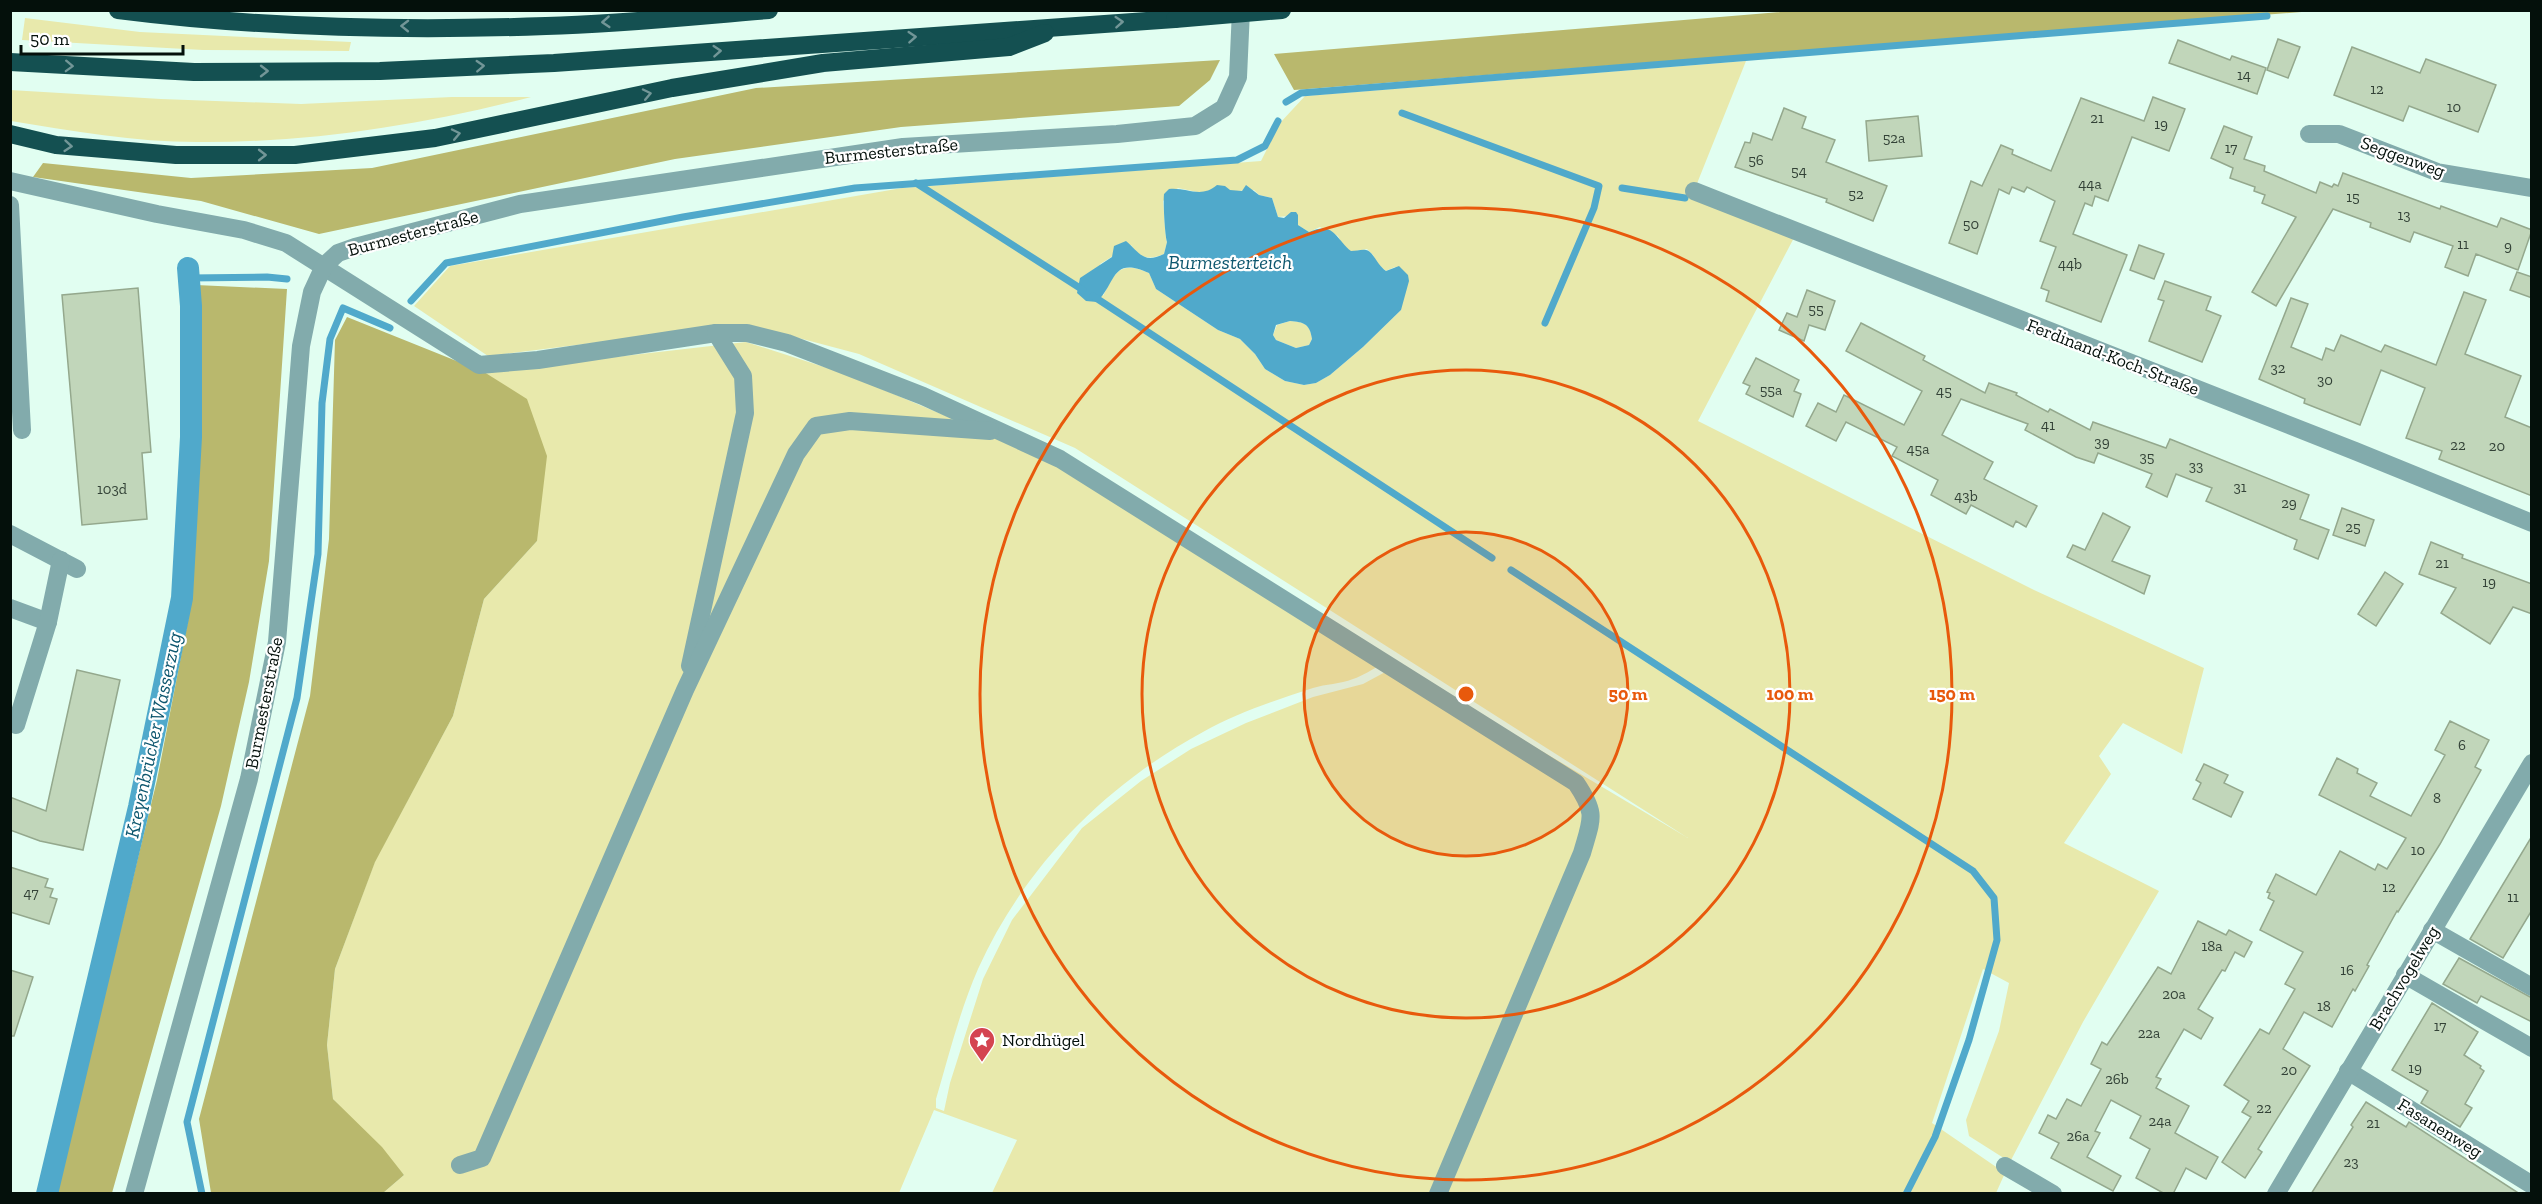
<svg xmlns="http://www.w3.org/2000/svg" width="2542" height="1204" viewBox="0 0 2542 1204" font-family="'Zilla Slab',serif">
<rect width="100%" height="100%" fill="#e1fef1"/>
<!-- green -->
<g fill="#e8e9ac" fill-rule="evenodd">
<polygon points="25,18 140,32 351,42 349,51 203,50 22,40"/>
<path d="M1746 61 1694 191 1797 232 1698 421 2034 590 2204 668 2182 754 2123 723 2099 756 2111 774 2064 843 2159 891 2083 1022 2010 1162 1969 1136 1966 1120 1999 1031 2009 983 1983 969 1932 1123 2005 1173 1996 1193H992L1017 1140 934 1110 899 1193H383L404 1175 333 1099 327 1045 335 969 375 861 453 716 484 599 537 541 484 372 746 342 846 374 1058 463 1688 838 1075 448 859 354 746 324 488 356 414 306 450 266 902 188 1261 161 1280 123 1305 96ZM1178 188 1202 193 1254 190 1259 195 1272 198 1278 217 1288 216 1297 220 1298 225 1309 232 1320 227 1338 236 1342 244 1351 252 1367 249 1373 255 1377 263 1386 271 1395 267 1401 310 1363 347 1330 375 1316 383 1304 385 1285 381 1265 369 1255 354 1240 339 1218 330 1156 289 1149 273C1120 260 1115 272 1103 296L1100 264 1131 245C1140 259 1150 260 1164 254L1167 242C1165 237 1164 209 1163 201ZM1381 665 1389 670 1363 684 1313 697 1246 723 1191 749 1141 781 1082 828 1012 920 983 979 950 1083 944 1111 936 1108V1099C949 1055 960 1010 978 969 1024 867 1105 785 1203 732 1237 713 1276 700 1313 688 1326 684 1340 684 1353 679 1363 676 1372 669 1381 665Z"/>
<path d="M10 90 161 99 301 104 452 97H531C421 125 310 143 197 142 135 142 72 131 11 121Z"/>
<path d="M1290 321C1304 322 1310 324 1312 339L1309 345 1296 348 1276 340 1273 335 1277 325Z"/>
</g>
<!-- forest -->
<g fill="#b9b86d">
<polygon points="1792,11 1792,10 2314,11 1294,90 1274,54"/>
<polygon points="1220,60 1210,80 1179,106 901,127 675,159 319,234 201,201 33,177 43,163 191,178 372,168 756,88"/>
<polygon points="196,285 287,289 269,561 249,682 221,806 112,1193 56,1193 157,780 189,615 199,456"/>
<polygon points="347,317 484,372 527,399 547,456 537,541 484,599 453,716 375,862 335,969 327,1045 333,1099 382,1147 404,1175 383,1193 211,1193 199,1119 310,696 329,539 335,340"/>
</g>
<!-- water -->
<path fill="#50a9cb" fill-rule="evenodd" d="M1217 185 1225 186 1230 190 1242 191 1246 185 1259 195 1272 198 1278 217 1284 218 1291 212H1296L1298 215V225L1309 232C1334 221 1335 238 1351 251 1356 251 1362 249 1366 250 1372 250 1378 266 1386 271L1399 266 1408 275 1409 281 1401 310 1363 347 1330 375 1316 383 1304 385 1285 381 1265 369 1255 354 1240 339 1218 330 1156 289 1149 273C1111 256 1117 282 1097 302L1086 301 1077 293 1080 278 1112 257 1114 246 1126 241C1140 253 1143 264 1164 254L1167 242C1165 236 1163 203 1164 194L1169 189C1187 187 1201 199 1217 185ZM1290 321C1304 322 1310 324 1312 339L1309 345 1296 348 1276 340 1273 335 1276 325Z"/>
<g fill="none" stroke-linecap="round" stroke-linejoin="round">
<!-- stream -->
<g stroke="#50a9cb" stroke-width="7">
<polyline points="1286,102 1301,93 2267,16"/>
<polyline points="1402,113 1599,186 1594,208 1545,323"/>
<polyline points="916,183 1083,290"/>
<polyline points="1622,188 1685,198"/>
<polyline points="189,278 267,277 287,279"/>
<polyline points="1093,296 1492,558"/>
<polyline points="411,301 446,263 683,217 855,188 1237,160 1265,146 1278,121"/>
<polyline points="1511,570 1973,871 1994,898 1997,940 1969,1040 1935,1137 1906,1194"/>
<polyline points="202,1194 187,1122 297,698 318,554 322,403 330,339 343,308 390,328"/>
</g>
<!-- canal -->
<polyline stroke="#50a9cb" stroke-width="22" points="47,1194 139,807 182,598 191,437 191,306 188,268"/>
</g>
<!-- building -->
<g fill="#c1d6ba" stroke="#94a88d" stroke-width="1.5">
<polygon points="2278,39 2300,47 2288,78 2267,70"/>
<polygon points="2178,40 2230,60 2232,56 2266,68 2257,94 2169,63"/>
<polygon points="2352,47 2420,73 2426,59 2496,85 2478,132 2409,106 2403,121 2334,95"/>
<polygon points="2153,97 2185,109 2169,151 2132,137 2108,201 2095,196 2092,206 2085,203 2073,234 2127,255 2101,322 2046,301 2049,291 2041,288 2056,247 2040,241 2055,201 2027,187 2024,192 2012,187 2009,194 1999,189 1977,254 1949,243 1971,181 1982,186 2001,145 2013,150 2012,154 2051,171 2081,98 2144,121"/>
<polygon points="1784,108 1806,117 1802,128 1835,140 1826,162 1887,186 1873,221 1826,202 1827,199 1735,167 1745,142 1750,143 1753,133 1772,140"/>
<polygon points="1918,116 1922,156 1869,161 1866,121"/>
<polygon points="2224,126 2252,137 2244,159 2265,166 2264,171 2316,193 2320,182 2332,187 2334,184 2338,186 2343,173 2440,209 2441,206 2497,227 2501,218 2532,230 2518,270 2476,254 2468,276 2445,267 2453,246 2414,232 2410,242 2370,227 2371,223 2333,209 2276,306 2252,292 2296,217 2262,203 2265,195 2254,191 2255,187 2230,178 2233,168 2211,158"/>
<polygon points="2139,245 2164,254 2154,279 2130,270"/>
<polygon points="2517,272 2532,277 2532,298 2510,290"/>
<polygon points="2165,281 2211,297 2206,310 2221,316 2202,362 2149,341 2164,301 2158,299"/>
<polygon points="138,288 151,452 142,453 147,519 82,525 62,295"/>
<polygon points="1807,290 1835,301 1825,330 1809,325 1804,341 1779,330 1787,313 1797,317"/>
<polygon points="2464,292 2486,300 2465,354 2521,376 2505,417 2532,428 2532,496 2439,459 2442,451 2406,438 2425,388 2381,370 2360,425 2304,403 2305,399 2259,379 2291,298 2308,304 2291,347 2322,360 2326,348 2334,351 2341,335 2381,352 2385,345 2436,365"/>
<polygon points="1861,323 1925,356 1923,360 1985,393 1989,383 2017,393 2016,395 2048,412 2050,409 2090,430 2093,422 2166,448 2170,439 2309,495 2300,519 2329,530 2318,559 2294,549 2297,540 2206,501 2212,488 2176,474 2167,497 2146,487 2152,474 2098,453 2094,463 2076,457 2025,430 2028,424 1961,399 1942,435 1993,462 1984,479 2037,506 2026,527 2016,521 2013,527 1971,505 1966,514 1931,495 1938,480 1892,456 1897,447 1846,422 1836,441 1806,426 1818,403 1836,412 1844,395 1904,425 1922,391 1846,351"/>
<polygon points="1756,358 1799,380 1794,391 1801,394 1793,417 1746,394 1750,386 1743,383"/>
<polygon points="2342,508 2374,520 2365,546 2333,535"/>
<polygon points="2103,513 2130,527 2112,561 2150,576 2144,594 2067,557 2073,545 2085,550"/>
<polygon points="2431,542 2463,555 2462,558 2532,584 2532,614 2513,607 2490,644 2441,613 2456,588 2419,574"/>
<polygon points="2385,572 2403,584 2376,626 2358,614"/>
<polygon points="77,670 120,680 83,850 40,841 10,830 10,797 46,811"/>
<polygon points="2450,721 2489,740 2475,767 2481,770 2440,844 2398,912 2397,911 2367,965 2369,966 2355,991 2353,989 2332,1027 2304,1012 2283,1049 2310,1066 2258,1149 2262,1152 2245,1178 2222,1162 2251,1117 2242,1112 2249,1101 2224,1085 2260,1029 2269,1034 2295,989 2285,984 2303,952 2260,930 2274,901 2268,898 2270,893 2267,892 2276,874 2316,895 2340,851 2375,870 2378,864 2387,869 2406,838 2319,795 2337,758 2358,769 2357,773 2377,783 2370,796 2411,816 2445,755 2435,750"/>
<polygon points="2204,764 2228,775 2224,783 2243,792 2231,817 2193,799 2201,783 2196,780"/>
<polygon points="2532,836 2532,910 2503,958 2470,939"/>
<polygon points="10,867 48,879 45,887 53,889 50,897 57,899 49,924 10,912"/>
<polygon points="2198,921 2226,935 2229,930 2252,942 2244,957 2235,952 2225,971 2222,970 2198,1009 2213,1018 2201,1039 2184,1029 2156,1077 2161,1079 2156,1088 2189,1106 2175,1133 2218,1157 2206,1179 2186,1168 2173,1194 2165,1194 2136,1178 2150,1149 2130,1138 2141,1116 2111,1100 2095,1131 2100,1133 2087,1157 2121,1176 2113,1191 2051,1158 2059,1143 2039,1133 2048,1115 2056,1119 2067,1099 2081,1106 2101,1069 2091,1064 2102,1042 2107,1045 2158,967 2171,974"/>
<polygon points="2459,958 2532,998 2532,1022 2481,996 2477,1003 2443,984"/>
<polygon points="10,970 33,977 14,1036 10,1036"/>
<polygon points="2432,1003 2478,1032 2464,1055 2481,1066 2480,1068 2484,1071 2465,1104 2472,1108 2460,1127 2421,1103 2428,1091 2392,1070"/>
<polygon points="2366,1102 2406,1127 2409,1122 2520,1194 2311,1194 2353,1127 2351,1125"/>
</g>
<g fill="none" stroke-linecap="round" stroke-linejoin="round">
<!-- minor -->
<g stroke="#82abac" stroke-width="18">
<polyline points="2309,134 2339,134 2437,172 2532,188"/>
<path d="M10 181 157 214 244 230 286 243 479 365 538 360 716 333H747L787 343 923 396 1060 459 1576 783C1597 814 1592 818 1582 853L1438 1194"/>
<polyline points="1694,191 2355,451 2532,523"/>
<polyline points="10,205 22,430"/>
<polyline points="10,534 77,569"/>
<polyline points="10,608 48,622"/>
<polyline points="690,666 745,413 743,376 716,333"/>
<polyline points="10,722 16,725 48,622 61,560"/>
<polyline points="2432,930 2532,987"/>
<polyline points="2405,975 2532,1048"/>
<polyline points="2348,1071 2532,1185"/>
<polyline points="460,1165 482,1158 685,690 796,454 816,426 850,421 990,431"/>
<polyline points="2005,1166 2053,1194"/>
<polyline points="134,1194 249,779 277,642 301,346 312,292 324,266 338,253 355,247 520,204 903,147 1117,134 1195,126 1224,108 1238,77 1241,10"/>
<polyline points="2276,1194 2532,763"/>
</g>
<!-- highway -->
<g stroke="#145051" stroke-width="18">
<path d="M118 10C259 28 404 31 546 26 621 24 695 16 769 10"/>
<polyline points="10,62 194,72 380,71 554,63 1175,19"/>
<polyline points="10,134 56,145 176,155 295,155 435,138 672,88 823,63 1009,47 1045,33"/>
</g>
<!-- highway-bridge -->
<polyline stroke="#145051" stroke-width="18" points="1175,19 1282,10"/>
</g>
<!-- one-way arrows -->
<defs><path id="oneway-chevron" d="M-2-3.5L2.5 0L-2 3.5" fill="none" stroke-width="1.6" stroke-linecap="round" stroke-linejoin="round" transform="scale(1.5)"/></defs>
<g stroke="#729697">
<use href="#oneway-chevron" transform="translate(606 22) rotate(176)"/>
<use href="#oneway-chevron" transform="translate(1119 22) rotate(-4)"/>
<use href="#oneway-chevron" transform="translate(405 26) rotate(-179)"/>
<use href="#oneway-chevron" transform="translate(912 37) rotate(-4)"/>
<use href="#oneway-chevron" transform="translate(717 51) rotate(-4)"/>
<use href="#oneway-chevron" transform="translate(69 66) rotate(2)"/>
<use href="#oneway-chevron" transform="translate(480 66) rotate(-3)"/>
<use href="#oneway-chevron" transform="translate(264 71)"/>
<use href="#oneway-chevron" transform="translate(647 94) rotate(-12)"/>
<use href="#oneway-chevron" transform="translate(456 134) rotate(-12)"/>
<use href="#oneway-chevron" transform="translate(68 146) rotate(5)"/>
<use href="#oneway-chevron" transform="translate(262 155)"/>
</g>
<!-- distance rings -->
<circle cx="1466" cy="694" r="162" fill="#e8590c" fill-opacity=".12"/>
<g fill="none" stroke="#e8590c" stroke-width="3">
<circle cx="1466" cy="694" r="162"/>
<circle cx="1466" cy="694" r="324"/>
<circle cx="1466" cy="694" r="486"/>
</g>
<!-- icons -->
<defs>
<g id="sight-pin" transform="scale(1.35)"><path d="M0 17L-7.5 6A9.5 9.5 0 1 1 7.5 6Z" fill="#d44450" stroke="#fff"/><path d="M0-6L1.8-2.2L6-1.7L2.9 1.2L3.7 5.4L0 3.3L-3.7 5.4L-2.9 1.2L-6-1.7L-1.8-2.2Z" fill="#fff"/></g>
</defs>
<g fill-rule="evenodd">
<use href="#sight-pin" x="982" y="1040"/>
</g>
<g text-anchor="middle" stroke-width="4.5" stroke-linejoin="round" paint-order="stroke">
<!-- number labels -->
<g font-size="15" fill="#334237">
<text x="2244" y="80">14</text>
<text x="2377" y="94">12</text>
<text x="2454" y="112">10</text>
<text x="2097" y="123">21</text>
<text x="2161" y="129">19</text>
<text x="1894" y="143">52a</text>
<text x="2231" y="153">17</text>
<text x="1756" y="165">56</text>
<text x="1799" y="176">54</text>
<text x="2090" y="189">44a</text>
<text x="1856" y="199">52</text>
<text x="2353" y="202">15</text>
<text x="2404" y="220">13</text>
<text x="1971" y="229">50</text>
<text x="2463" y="249">11</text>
<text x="2508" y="251">9</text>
<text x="2070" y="269">44b</text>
<text x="1816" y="314">55</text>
<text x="2278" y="373">32</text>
<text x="2325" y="385">30</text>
<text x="1771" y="395">55a</text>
<text x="1944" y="396">45</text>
<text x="2048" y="430">41</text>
<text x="2102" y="447">39</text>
<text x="2458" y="450">22</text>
<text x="2497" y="451">20</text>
<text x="1918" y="454">45a</text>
<text x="2147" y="462">35</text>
<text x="2196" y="471">33</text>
<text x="2240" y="492">31</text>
<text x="112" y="494">103d</text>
<text x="1966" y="501">43b</text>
<text x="2289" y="508">29</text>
<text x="2353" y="532">25</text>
<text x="2442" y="568">21</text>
<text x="2489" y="587">19</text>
<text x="2462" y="750">6</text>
<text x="2437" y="803">8</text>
<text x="2418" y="855">10</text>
<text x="2389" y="892">12</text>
<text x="31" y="898">47</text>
<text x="2513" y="902">11</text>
<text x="2212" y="951">18a</text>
<text x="2347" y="975">16</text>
<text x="2174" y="999">20a</text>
<text x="2324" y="1011">18</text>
<text x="2440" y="1031">17</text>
<text x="2149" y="1038">22a</text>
<text x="2415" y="1073">19</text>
<text x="2289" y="1075">20</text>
<text x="2117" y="1084">26b</text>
<text x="2264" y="1113">22</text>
<text x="2160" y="1126">24a</text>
<text x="2373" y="1128">21</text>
<text x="2078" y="1141">26a</text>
<text x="2351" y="1167">23</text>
</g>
<!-- street labels -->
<g font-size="18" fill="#04100b" stroke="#fff">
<text transform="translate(891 151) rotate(-6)" y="6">Burmesterstraße</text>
<text transform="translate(2403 157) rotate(20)" y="6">Seggenweg</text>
<text transform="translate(413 233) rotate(-15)" y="6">Burmesterstraße</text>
<text transform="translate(2113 357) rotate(21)" y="6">Ferdinand-Koch-Straße</text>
<text transform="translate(264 703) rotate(-79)" y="6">Burmesterstraße</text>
<text transform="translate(2404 978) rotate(-59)" y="6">Brachvogelweg</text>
<text transform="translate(2440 1128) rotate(32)" y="6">Fasanenweg</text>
</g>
<!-- poi labels -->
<g font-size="18" fill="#04100b" stroke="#fff" text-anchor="start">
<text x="1002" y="1046">Nordhügel</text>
</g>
<!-- water labels -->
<g font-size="20" font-style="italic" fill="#0c566e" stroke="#fff">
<text x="1230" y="269">Burmesterteich</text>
<text transform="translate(153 735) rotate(-78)" y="7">Kreyenbrücker Wasserzug</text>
</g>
</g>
<circle cx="1466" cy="694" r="9" fill="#e8590c" stroke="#fff" stroke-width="3"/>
<g font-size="18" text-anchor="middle" font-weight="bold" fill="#e8590c" stroke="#fff" stroke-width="4.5" stroke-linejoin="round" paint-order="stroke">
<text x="1628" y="700">50 m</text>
<text x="1790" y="700">100 m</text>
<text x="1952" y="700">150 m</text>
</g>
<!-- border -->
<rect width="2542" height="1204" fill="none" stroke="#04100b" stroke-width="24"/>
<!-- scale -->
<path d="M21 45v9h162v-9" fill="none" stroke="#04100b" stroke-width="3"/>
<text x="30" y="45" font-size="18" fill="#04100b" stroke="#ffffff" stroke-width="4.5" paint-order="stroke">50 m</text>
</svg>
